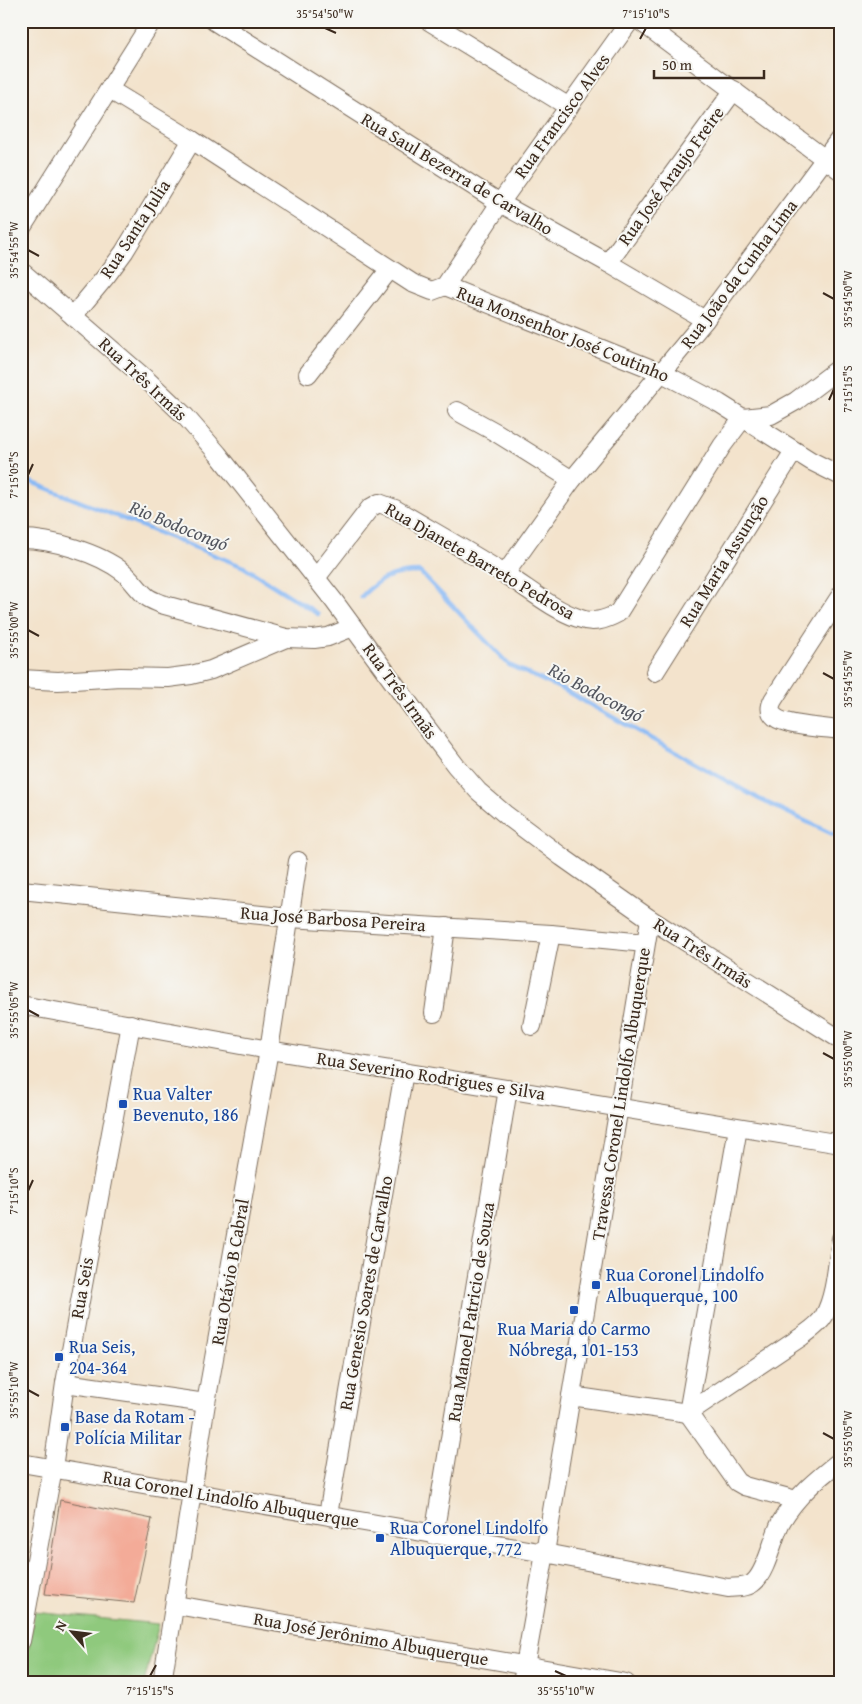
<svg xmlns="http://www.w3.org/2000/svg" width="862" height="1704" viewBox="0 0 862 1704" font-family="'Gentium Book Plus',serif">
<rect width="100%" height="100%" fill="#f6f6f2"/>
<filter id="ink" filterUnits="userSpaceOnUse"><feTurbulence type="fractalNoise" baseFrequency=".02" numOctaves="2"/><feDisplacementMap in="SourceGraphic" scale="10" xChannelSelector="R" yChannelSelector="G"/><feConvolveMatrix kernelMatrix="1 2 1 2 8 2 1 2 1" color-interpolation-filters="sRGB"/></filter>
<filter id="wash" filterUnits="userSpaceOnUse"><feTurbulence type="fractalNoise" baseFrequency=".0096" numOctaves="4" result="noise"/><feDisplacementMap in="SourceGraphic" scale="20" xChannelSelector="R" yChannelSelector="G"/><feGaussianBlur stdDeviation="1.12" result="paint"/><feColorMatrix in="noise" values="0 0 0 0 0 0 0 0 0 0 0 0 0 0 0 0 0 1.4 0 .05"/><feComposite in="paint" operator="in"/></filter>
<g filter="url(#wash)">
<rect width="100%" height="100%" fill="#f3e3cc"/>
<!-- green -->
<polygon fill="#8fc97d" stroke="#657a4e" points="34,1612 159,1624 144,1683 23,1683"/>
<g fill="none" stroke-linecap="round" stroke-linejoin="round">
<!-- stream -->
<g stroke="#89b9f5" stroke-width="4.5">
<polyline points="21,478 244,567 318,614"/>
<path d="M361 597C380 577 394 572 420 572L509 665 564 690 759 799 841 838"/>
</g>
</g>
<g id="blocks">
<!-- building -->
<polygon fill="#f3ab98" points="60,1500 152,1519 134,1603 45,1594"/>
</g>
</g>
<g filter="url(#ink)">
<use href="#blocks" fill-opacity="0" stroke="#7b6b5b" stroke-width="1"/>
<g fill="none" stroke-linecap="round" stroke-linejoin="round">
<!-- minor casing -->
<g stroke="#7b6b5b" stroke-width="20">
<g id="minor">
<polyline points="214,21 500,203 608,263 705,320"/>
<polyline points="429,21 569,107"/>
<polyline points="640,21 841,171"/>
<polyline points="110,90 192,140 412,283 432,291 445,286 500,203 630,21"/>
<polyline points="21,229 152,21"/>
<polyline points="608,263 734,90"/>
<polyline points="21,271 147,380 185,416 218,454 334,601 424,724 456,766 478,791 506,815 562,857 650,919 841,1040"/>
<polyline points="445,286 662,373 719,403 811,461 841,476"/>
<polyline points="73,316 107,275 124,252 192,140"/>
<polyline points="308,374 390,269"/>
<polyline points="457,411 497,433 572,480"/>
<path d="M21 539C52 539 99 553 123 572 132 579 138 590 147 597 151 600 157 602 161 604L286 638 314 639 328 637 353 627"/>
<polyline points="505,574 572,480 705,320 841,137"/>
<path d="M316 578 370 508 379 503 395 509C432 531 470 552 506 575 529 589 552 609 578 618 593 624 605 620 618 613L722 446 743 418 771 415 796 401 841 367"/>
<path d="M841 595 773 700C770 706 769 712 775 717 785 726 827 728 841 730"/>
<polyline points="655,672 794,451"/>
<polyline points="21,679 58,681 120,677 168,678 191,675 211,670 286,638"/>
<polyline points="21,890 290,918 551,934 645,943"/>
<polyline points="21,1005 269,1050 841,1144"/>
<polyline points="434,1013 446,927"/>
<polyline points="532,1026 551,934"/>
<polyline points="738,1128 688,1413 737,1482 744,1486 796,1500"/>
<polyline points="65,1383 206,1403"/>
<path d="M571 1396 688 1413 801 1337C809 1331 819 1325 824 1316 836 1295 837 1262 841 1239"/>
<path d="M21 1463 545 1553 728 1588C737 1587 748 1588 754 1582 767 1571 773 1537 781 1522 796 1496 818 1478 841 1460"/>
<polyline points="328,1515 404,1072"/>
<polyline points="434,1535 508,1089"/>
<polyline points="176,1605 626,1683"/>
<polyline points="21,1641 53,1468 65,1383 131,1024"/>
<polyline points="162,1683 206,1403 269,1050 298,861"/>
<polyline points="522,1683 545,1553 650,919"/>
</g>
</g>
<!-- minor -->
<use href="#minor" stroke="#fff" stroke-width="18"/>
</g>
</g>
<!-- ticks -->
<path fill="none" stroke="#3b2a1e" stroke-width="2" d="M325 28 336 33M640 39 646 28M28 250 39 256M823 293 834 299M829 400 834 389M28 475 33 464M28 630 39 636M823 673 834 679M28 1010 39 1016M823 1053 834 1059M28 1191 33 1180M28 1390 39 1396M823 1433 834 1439M555 1671 566 1676M150 1676 156 1665"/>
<!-- markers -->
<g fill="#1a4fb4" stroke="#f6f6f2" stroke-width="2">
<rect x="118" y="1099" width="10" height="10" rx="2.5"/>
<rect x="591" y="1280" width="10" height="10" rx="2.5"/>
<rect x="569" y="1305" width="10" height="10" rx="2.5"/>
<rect x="54" y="1352" width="10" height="10" rx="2.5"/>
<rect x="60" y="1422" width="10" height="10" rx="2.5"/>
<rect x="375" y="1533" width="10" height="10" rx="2.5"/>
</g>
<g text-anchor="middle" stroke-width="4" stroke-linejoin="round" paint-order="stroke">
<!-- street labels -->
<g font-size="18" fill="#3b2a1e" stroke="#f6f6f2">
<text transform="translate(562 116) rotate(-54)" y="6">Rua Francisco Alves</text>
<text transform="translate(457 174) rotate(31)" y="6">Rua Saul Bezerra de Carvalho</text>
<text transform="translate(671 176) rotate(-54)" y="6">Rua José Araujo Freire</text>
<text transform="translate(135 229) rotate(-57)" y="6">Rua Santa Julia</text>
<text transform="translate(739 274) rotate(-53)" y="6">Rua João da Cunha Lima</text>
<text transform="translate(563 334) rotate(22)" y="6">Rua Monsenhor José Coutinho</text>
<text transform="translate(143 379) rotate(43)" y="6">Rua Três Irmãs</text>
<text transform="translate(480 561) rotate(30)" y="6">Rua Djanete Barreto Pedrosa</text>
<text transform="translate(724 561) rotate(-58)" y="6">Rua Maria Assunção</text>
<text transform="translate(400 691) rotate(54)" y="6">Rua Três Irmãs</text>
<text transform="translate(333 919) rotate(4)" y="6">Rua José Barbosa Pereira</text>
<text transform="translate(703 953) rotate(33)" y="6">Rua Três Irmãs</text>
<text transform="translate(431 1076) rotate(9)" y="6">Rua Severino Rodrigues e Silva</text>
<text transform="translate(621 1094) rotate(-81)" y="6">Travessa Coronel Lindolfo Albuquerque</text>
<text transform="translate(230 1272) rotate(-80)" y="6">Rua Otávio B Cabral</text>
<text transform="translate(82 1288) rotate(-80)" y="6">Rua Seis</text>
<text transform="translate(366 1293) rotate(-80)" y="6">Rua Genesio Soares de Carvalho</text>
<text transform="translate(471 1312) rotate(-81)" y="6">Rua Manoel Patricio de Souza</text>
<text transform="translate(231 1499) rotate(10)" y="6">Rua Coronel Lindolfo Albuquerque</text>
<text transform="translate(371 1639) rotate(10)" y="6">Rua José Jerônimo Albuquerque</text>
</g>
<!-- transit labels -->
<g font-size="18" fill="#164399" stroke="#f6f6f2" text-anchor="start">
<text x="133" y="1100">Rua Valter<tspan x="133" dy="21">Bevenuto, 186</tspan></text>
<text x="606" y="1281">Rua Coronel Lindolfo<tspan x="606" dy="21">Albuquerque, 100</tspan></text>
<text x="574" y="1335" text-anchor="middle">Rua Maria do Carmo<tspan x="574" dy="21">Nóbrega, 101-153</tspan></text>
<text x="69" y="1353">Rua Seis,<tspan x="69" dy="21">204-364</tspan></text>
<text x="75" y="1423">Base da Rotam -<tspan x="75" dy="21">Polícia Militar</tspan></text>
<text x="390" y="1534">Rua Coronel Lindolfo<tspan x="390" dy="21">Albuquerque, 772</tspan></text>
</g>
<!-- water labels -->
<g font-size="19" font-style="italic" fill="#52555e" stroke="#f6f6f2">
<text transform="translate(179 525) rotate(22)" y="7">Rio Bodocongó</text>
<text transform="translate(596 692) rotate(28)" y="7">Rio Bodocongó</text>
</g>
</g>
<!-- margin -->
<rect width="862" height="1704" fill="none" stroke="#f6f6f2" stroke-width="55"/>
<!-- north arrow -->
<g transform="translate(72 1632) rotate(298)" stroke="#f6f6f2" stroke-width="4" paint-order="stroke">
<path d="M0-4L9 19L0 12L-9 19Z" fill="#3b2a1e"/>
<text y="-8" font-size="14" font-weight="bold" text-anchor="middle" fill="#3b2a1e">N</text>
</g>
<!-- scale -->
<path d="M654 70v8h110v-8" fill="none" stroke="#3b2a1e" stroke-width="2.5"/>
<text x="662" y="70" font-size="15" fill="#3b2a1e" stroke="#f6f6f2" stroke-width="4" paint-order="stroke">50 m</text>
<rect x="28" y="28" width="806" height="1648" fill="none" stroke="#3b2a1e" stroke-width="2"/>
<g font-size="12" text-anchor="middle" fill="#3b2a1e">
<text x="325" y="18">35°54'50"W</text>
<text x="646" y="18">7°15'10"S</text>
<text transform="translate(14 250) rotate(-90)" y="4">35°54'55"W</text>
<text transform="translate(848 299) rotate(-90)" y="4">35°54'50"W</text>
<text transform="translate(848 389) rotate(-90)" y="4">7°15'15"S</text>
<text transform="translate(14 475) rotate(-90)" y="4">7°15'05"S</text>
<text transform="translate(14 630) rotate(-90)" y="4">35°55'00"W</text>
<text transform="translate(848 679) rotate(-90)" y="4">35°54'55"W</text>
<text transform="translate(14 1010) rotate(-90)" y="4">35°55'05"W</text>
<text transform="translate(848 1059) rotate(-90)" y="4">35°55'00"W</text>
<text transform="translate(14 1191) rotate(-90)" y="4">7°15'10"S</text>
<text transform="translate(14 1390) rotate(-90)" y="4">35°55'10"W</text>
<text transform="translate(848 1439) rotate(-90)" y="4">35°55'05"W</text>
<text x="150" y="1695">7°15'15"S</text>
<text x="566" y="1695">35°55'10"W</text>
</g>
</svg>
